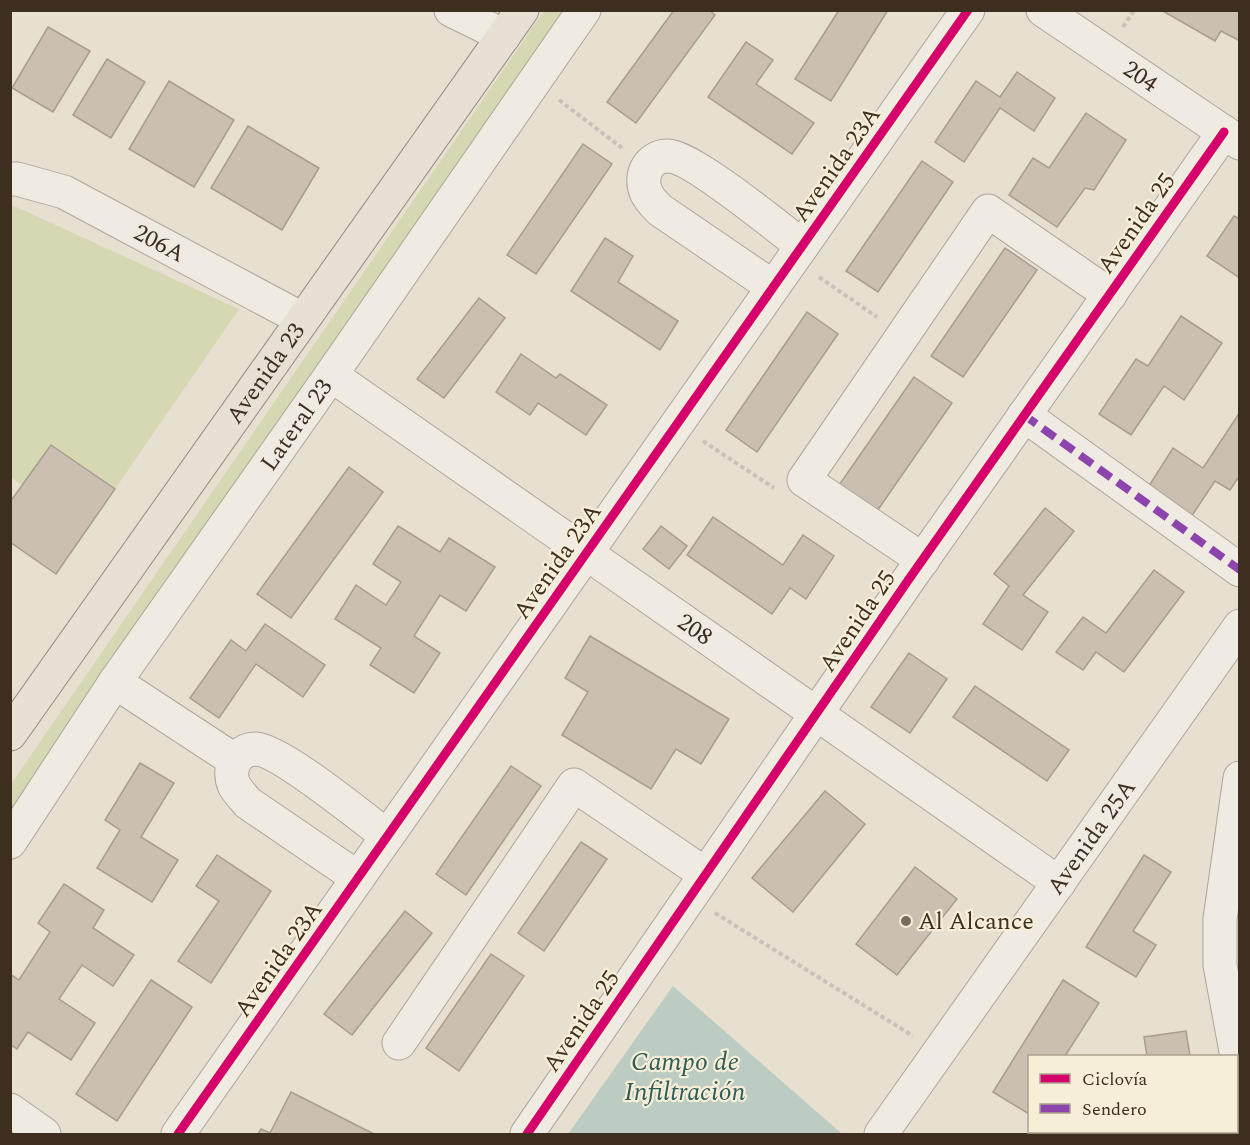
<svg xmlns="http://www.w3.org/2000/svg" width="1250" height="1145" viewBox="0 0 1250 1145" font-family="Spectral,serif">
<rect width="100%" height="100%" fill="#e7e0d1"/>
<!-- green -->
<g fill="#d6d7b3">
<polygon points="544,11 567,11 11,818 11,784"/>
<polygon points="12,205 239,309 115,489 51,445 22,485 11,477"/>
</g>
<!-- water -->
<polygon fill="#bcccc2" points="673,986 841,1133 840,1134 568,1134"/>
<!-- building -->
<g fill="#cbbfb2" stroke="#a89c90" stroke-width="1.5">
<polygon points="674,10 709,10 715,15 636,123 607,102"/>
<polygon points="839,10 888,10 831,101 795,79"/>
<polygon points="1161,10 1240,10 1240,41 1221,31 1215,41"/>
<polygon points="48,27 90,51 53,112 12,88"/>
<polygon points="746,42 773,60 756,84 814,123 792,154 708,97"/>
<polygon points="107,59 145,82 111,138 73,115"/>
<polygon points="1017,72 1055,98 1034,131 1000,108 964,162 935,142 976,81 1000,97"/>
<polygon points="169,81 234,120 194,187 129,149"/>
<polygon points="1086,113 1126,140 1094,190 1085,188 1057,227 1009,195 1033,158 1049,168"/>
<polygon points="248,126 319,168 282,230 211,188"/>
<polygon points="583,144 612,164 536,274 507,255"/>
<polygon points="922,161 953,182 878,292 846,271"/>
<polygon points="1234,216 1240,219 1240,278 1207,256"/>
<polygon points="605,238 633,256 618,282 678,321 660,350 571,291"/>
<polygon points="1005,248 1037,270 963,377 931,356"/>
<polygon points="479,298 505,318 444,398 417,379"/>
<polygon points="807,312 838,334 757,452 726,430"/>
<polygon points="1181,316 1222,343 1184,400 1164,386 1131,435 1099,414 1136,359 1148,366"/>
<polygon points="521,354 556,378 560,374 607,405 586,435 538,403 530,415 496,392"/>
<polygon points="914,377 952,403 875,514 837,488"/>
<polygon points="1240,412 1240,475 1230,490 1215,481 1191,517 1147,489 1173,448 1203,468"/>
<polygon points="51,445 115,489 56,574 10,542 10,502"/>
<polygon points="349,467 383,492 291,618 257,594"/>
<polygon points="1045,508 1074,531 1023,595 1048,612 1022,650 983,624 1009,586 994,574"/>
<polygon points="713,517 783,565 803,535 834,556 806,599 790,588 772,614 687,555"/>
<polygon points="398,526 440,552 449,538 495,567 466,611 440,595 414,636 440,653 414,693 370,665 381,648 335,619 356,585 386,605 401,582 373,564"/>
<polygon points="661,526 687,546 669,569 643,549"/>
<polygon points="1154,570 1184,592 1124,672 1096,652 1083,670 1056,652 1083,617 1106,633"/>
<polygon points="265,624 325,665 303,697 256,664 219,718 190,698 231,640 246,651"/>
<polygon points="590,636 729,719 701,764 676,749 651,789 562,735 588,692 565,678"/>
<polygon points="909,653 947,679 910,733 871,707"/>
<polygon points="975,686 1069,750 1047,781 953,717"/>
<polygon points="140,763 174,783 141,837 178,860 152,902 97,868 120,830 105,820"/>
<polygon points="511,766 541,786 466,895 436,874"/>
<polygon points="825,791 865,824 793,912 752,878"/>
<polygon points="581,842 607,859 544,951 518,933"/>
<polygon points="217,855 271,891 211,983 178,961 219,901 196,886"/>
<polygon points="1144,855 1171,872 1133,931 1156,945 1136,977 1086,947"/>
<polygon points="915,867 957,899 897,975 856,944"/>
<polygon points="64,884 104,910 93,928 134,955 113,986 82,965 59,999 95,1023 71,1060 28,1032 17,1049 10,1044 10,974 19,980 50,932 38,923"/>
<polygon points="405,911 432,933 352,1035 324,1014"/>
<polygon points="491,954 524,976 459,1071 426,1048"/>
<polygon points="151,980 192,1007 117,1121 76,1094"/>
<polygon points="1063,980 1099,1003 1065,1056 1030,1056 1029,1114 993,1092"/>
<polygon points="1186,1031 1190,1056 1147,1056 1144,1037"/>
<polygon points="291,1092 374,1134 258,1134 261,1129 270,1133"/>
<polygon points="1158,1132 1201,1132 1202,1134 1158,1134"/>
</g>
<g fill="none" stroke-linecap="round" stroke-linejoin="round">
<!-- minor casing -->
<g stroke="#ada599" stroke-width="35">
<g id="minor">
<polyline points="451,10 504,36"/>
<path id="s1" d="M1043 10 1240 143"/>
<path id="s2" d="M10 179H17L64 192 302 319"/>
<path d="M773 287 660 210C655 205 648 198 646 192 639 175 649 156 668 156 691 156 779 228 802 246"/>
<path id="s3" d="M331 375 1059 883"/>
<polyline points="1024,415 1240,570"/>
<polyline points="923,560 804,480 988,211 1110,295"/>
<polyline points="115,682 234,760"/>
<polyline points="1240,778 1220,919 1220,965 1240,1073"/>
<path id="s4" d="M10 842 115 682 331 375 584 10"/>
<path d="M358 878 248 803C243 797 237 791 234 785 227 768 237 749 256 749 280 750 363 818 387 836"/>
<polyline points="399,1043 574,785 705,874"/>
<polyline points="10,1110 44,1134"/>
<polyline points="178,1134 968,10"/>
<polyline points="527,1134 909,579 1224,132"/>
<path id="s5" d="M881 1134 1240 626"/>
</g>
</g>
<!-- major casing -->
<g stroke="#928b80" stroke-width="35">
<g id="major">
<path id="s6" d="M10 734 522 10"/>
</g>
</g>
<!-- path -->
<g stroke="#c8c2b9" stroke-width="4" stroke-dasharray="4.5 3" stroke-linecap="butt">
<polyline points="1123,27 1134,10"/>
<polyline points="559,100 622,148"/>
<polyline points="819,277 877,317"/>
<polyline points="703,441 774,488"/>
<polyline points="715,913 913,1036"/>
</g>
<!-- minor -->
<use href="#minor" stroke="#efebe3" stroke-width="33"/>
<!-- major -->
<use href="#major" stroke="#e6e1d4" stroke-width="33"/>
<!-- quiet -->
<polyline stroke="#8e44ad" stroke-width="8" stroke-dasharray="15 8" stroke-linecap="butt" points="1024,415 1240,570"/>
<!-- cycleway casing -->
<g stroke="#f7eed8" stroke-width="13">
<g id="cycleway">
<polyline points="178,1134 968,10"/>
<polyline points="527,1134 909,579 1224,132"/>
</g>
</g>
<!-- cycleway -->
<use href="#cycleway" stroke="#d6006c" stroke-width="9"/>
</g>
<!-- markers -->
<circle fill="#786c5e" stroke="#f7eed8" stroke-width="2" cx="906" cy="921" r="6"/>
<g text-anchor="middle" stroke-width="4.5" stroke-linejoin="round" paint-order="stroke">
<!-- street labels -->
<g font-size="24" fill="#3d2e20" stroke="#f7eed8">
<text dy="8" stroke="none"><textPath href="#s1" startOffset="118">204</textPath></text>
<text transform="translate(836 164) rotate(-55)" y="8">Avenida 23A</text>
<text transform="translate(1136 223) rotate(-55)" y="8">Avenida 25</text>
<text dy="8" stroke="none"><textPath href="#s2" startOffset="164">206A</textPath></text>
<text dy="8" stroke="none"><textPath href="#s6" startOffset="442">Avenida 23</textPath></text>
<text dy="8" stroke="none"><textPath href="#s4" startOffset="506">Lateral 23</textPath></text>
<text transform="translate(557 561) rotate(-55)" y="8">Avenida 23A</text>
<text transform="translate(857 621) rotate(-56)" y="8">Avenida 25</text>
<text dy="8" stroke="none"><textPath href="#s3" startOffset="444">208</textPath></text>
<text dy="8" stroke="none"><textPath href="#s5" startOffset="364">Avenida 25A</textPath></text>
<text transform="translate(278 959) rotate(-55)" y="8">Avenida 23A</text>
<text transform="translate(581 1021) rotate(-56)" y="8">Avenida 25</text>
</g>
<!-- poi labels -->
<g font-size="24" fill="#3d2e20" stroke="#f7eed8" text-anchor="start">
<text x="918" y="929">Al Alcance</text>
</g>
<!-- water labels -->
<g font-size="26" font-style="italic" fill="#2f5d5a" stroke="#f7eed8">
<text x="685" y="1070">Campo de<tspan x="685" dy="30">Infiltración</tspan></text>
</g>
</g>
<!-- border -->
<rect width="1250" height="1145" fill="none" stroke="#3d2e20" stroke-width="24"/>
<!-- legend -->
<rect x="1028" y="1055" width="210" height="78" fill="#f7eed8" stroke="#ada18e" stroke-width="1.5"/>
<rect x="1040" y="1074" width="30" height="9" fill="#d6006c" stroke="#ada18e" stroke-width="1.5"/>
<text x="1082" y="1085" font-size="18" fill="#3d2e20">Ciclovía</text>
<rect x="1040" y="1104" width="30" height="9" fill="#8e44ad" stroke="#ada18e" stroke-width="1.5"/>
<text x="1082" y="1115" font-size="18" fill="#3d2e20">Sendero</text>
</svg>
